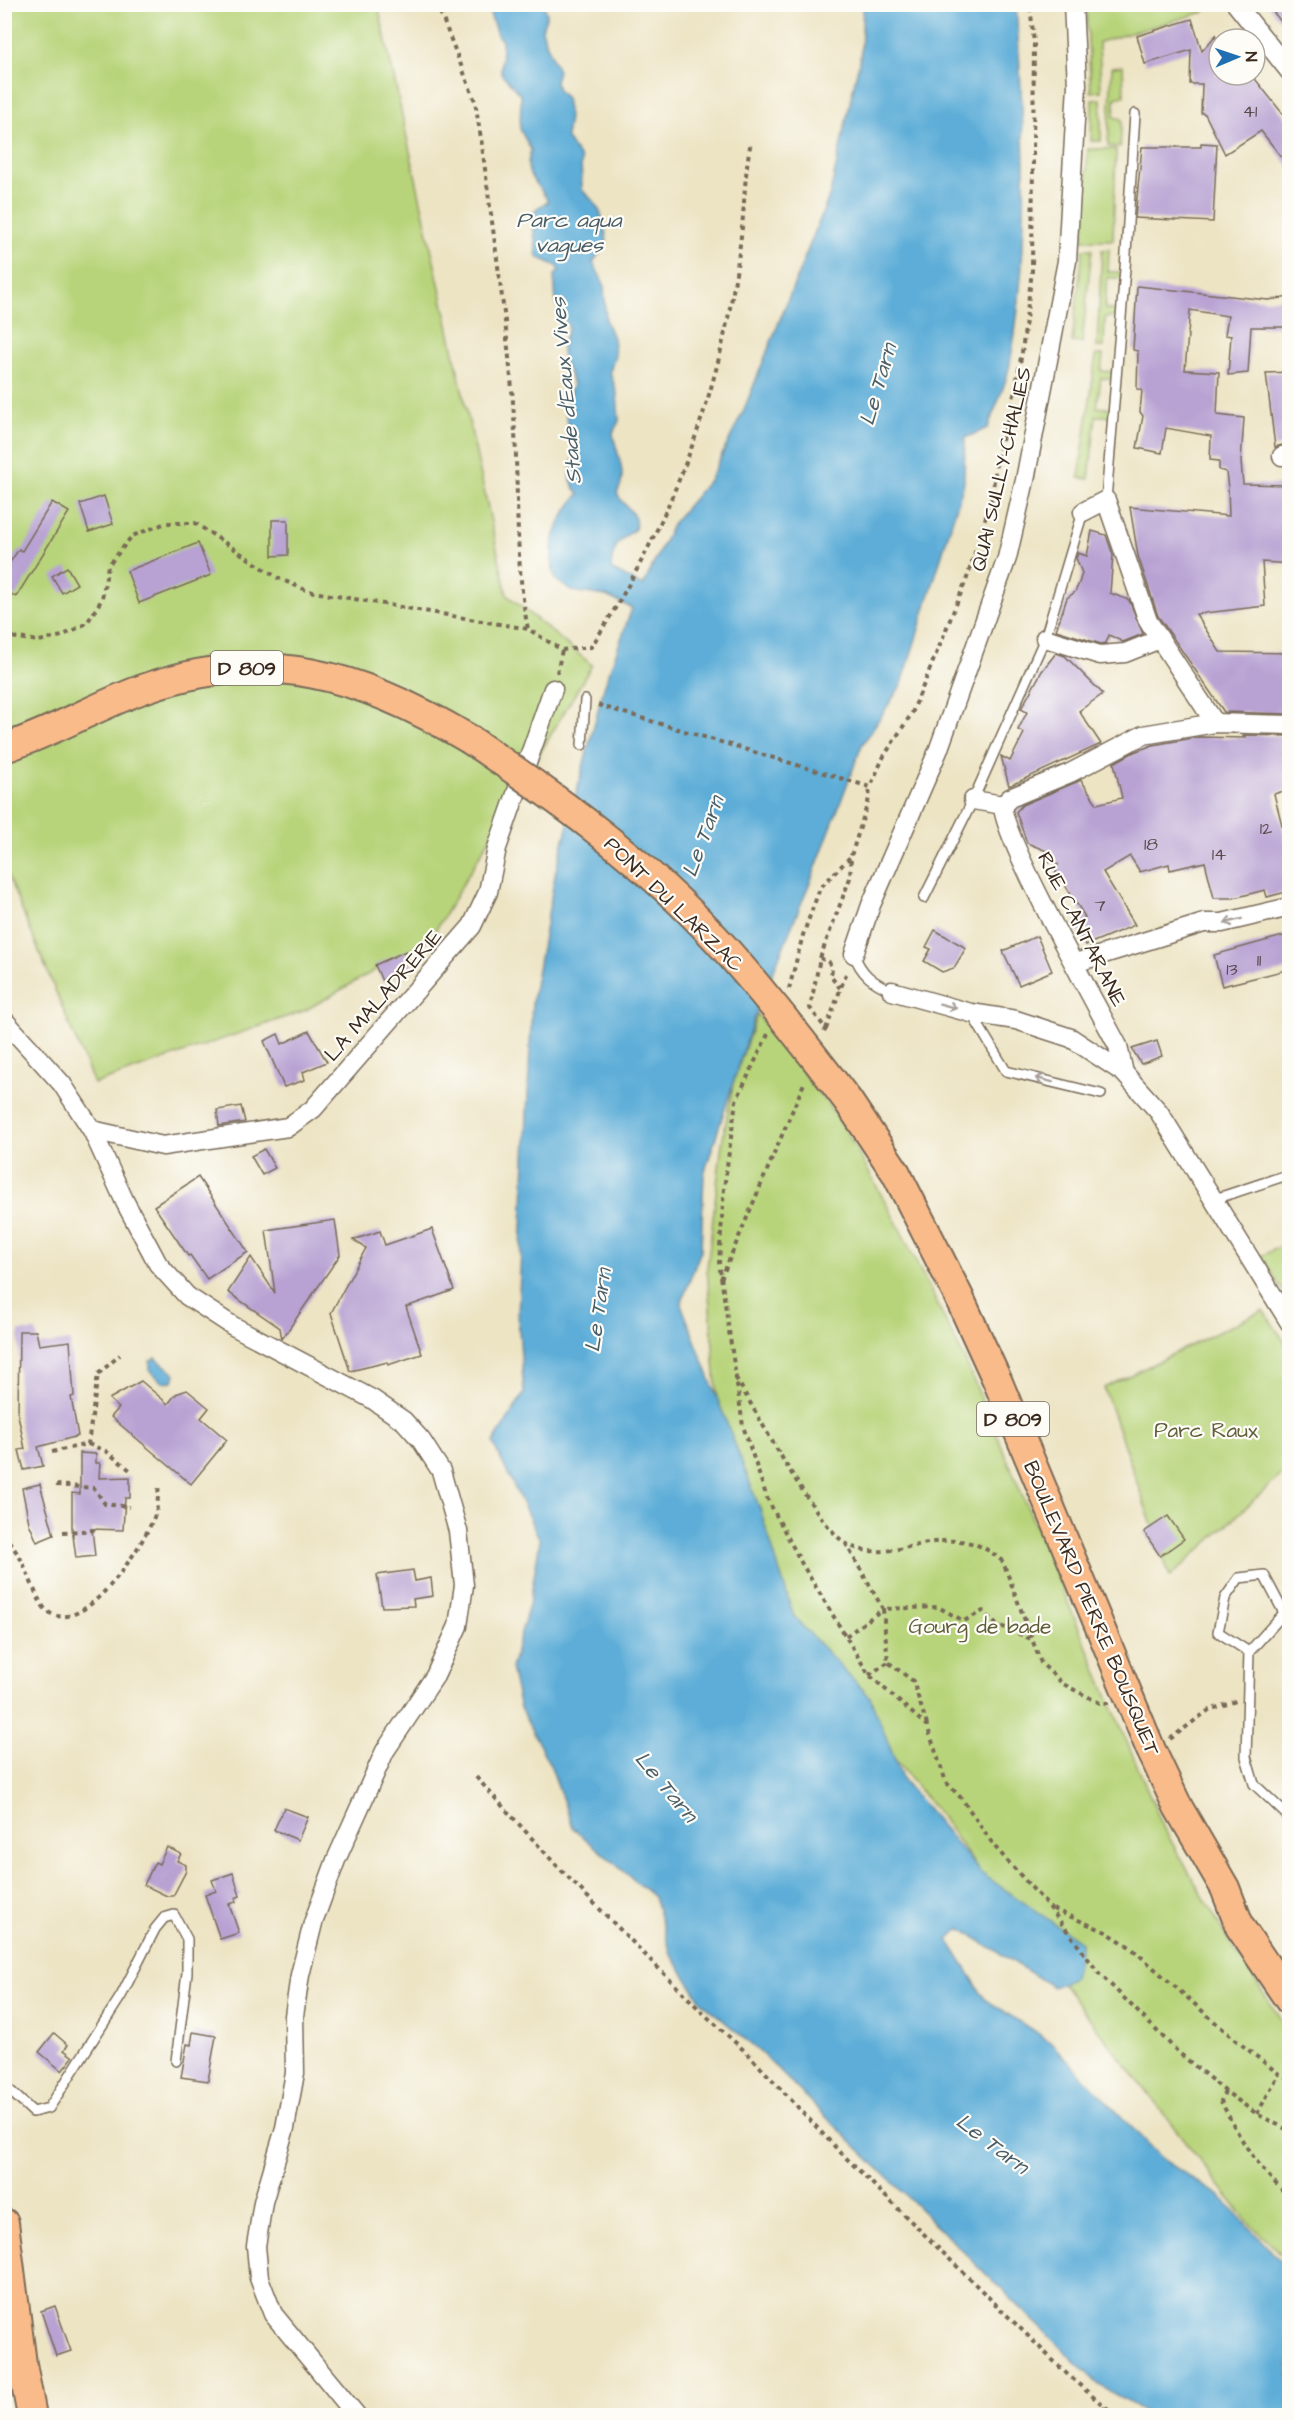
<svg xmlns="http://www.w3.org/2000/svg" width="1294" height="2420" viewBox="0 0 1294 2420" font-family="'Architects Daughter',sans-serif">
<rect width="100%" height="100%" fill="#fdfcf7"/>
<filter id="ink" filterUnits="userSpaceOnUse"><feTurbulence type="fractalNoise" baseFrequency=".0167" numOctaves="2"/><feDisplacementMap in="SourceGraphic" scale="12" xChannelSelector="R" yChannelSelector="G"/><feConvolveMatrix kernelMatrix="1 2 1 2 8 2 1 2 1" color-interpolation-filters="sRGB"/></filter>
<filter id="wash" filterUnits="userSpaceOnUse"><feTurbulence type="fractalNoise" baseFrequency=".008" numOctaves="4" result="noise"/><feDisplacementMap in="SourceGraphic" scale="24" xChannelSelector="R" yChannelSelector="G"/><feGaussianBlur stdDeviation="1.35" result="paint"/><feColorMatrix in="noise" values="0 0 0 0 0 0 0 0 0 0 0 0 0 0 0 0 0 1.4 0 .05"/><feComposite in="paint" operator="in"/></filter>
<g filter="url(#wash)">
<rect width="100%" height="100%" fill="#ede4c4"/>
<!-- green -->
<g fill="#b8d47a" stroke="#7a7f4c" stroke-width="1.5">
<polygon points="10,4 378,5 507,595 592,665 431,938 306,1010 94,1084 5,869 4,6"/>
<polygon points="1086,5 1198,5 1204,12 1099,42 1101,91 1091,92"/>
<polygon points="1123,66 1124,96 1115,98 1114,117 1122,119 1120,147 1108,146 1112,67"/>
<polygon points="1101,99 1101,141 1091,141 1092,100"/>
<polygon points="1088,149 1116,149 1113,240 1083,240"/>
<polygon points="1083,249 1092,249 1082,343 1072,342"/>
<polygon points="1109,249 1108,272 1121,272 1121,278 1107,278 1105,309 1120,311 1119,317 1105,317 1104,347 1097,347 1102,250"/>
<polygon points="1096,355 1103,355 1101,371 1117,372 1116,379 1101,378 1097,407 1112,409 1111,416 1096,416 1089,479 1079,478"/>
<polygon points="757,1014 840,1120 899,1227 965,1360 1164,1829 1230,1943 1286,2027 1290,2047 1289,2262 1247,2221 1017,1925 943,1819 876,1736 776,1601 719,1427 707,1268 722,1143 734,1080"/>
<polygon points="1289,1242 1289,1301 1261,1256"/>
<polygon points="1263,1310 1289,1348 1289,1468 1170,1577 1104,1388"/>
</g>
<!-- water -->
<g fill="#5dadd8" stroke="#4c6c7b" stroke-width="1.5">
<path d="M487 5H544L547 14 542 29 545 40 558 71 555 81 558 90 566 98 569 117 566 137 581 159 582 190C601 206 604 218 607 243L593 262 604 284 606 321 613 338 615 355 610 372 617 393 619 421 613 433C616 454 629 473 617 493 622 506 639 512 635 529 618 540 612 549 611 569L643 586 673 523 710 479 743 412 830 194 861 53 863 5H1016C1024 124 1032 245 1010 364 1006 385 995 407 988 428L965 438 964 483 902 684 862 745 813 875 754 1018 704 1174 701 1250 681 1304 760 1509 794 1617 870 1697 903 1780 981 1873 1081 1942 1074 1978 1053 1987 960 1928 948 1940 985 1999 1049 2041 1162 2159 1220 2196 1289 2270V2415H1150L1099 2385 762 2054 701 2001 671 1954 654 1897 573 1828 551 1767 520 1708 511 1668 530 1601 540 1540 493 1443 524 1393 518 1317 532 1002 556 870 604 687 632 608 606 596 571 591 555 579C546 545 557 520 579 494 560 471 579 463 575 440 574 435 570 431 569 427 563 412 566 398 573 385 566 359 554 356 569 328L556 303 554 276 559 271 557 266 537 257 532 216 537 208 548 202C539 181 521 179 531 150L520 129 521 96 501 73 502 41 497 35Z"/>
<polygon points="156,1358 175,1374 173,1381 162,1382 150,1370 150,1361"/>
</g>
<g id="blocks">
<!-- building -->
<g fill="#b8a2d3">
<polygon points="1267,4 1290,4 1290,33"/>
<polygon points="1192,19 1202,51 1216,35 1216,75 1252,75 1290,123 1290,168 1261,131 1225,154 1205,114 1201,113 1202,84 1190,84 1191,50 1145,64 1137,36"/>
<polygon points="1201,143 1217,144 1213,222 1135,218 1142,147 1201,147"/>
<polygon points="1137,286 1268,300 1290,297 1290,327 1251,327 1248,373 1228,375 1231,336 1225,335 1228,316 1190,310 1185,370 1219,372 1217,415 1244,418 1241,462 1243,484 1290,485 1290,564 1262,562 1265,606 1196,614 1220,652 1290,653 1290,714 1224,712 1158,616 1138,556 1130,507 1229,516 1228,489 1226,472 1219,470 1219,461 1210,460 1211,436 1166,428 1162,453 1137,448 1143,416 1140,412 1142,390 1137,389 1138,351 1133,350"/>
<polygon points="1290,372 1290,443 1275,447 1266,373"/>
<polygon points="104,496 113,524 89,532 80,504"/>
<polygon points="52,502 69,512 16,597 4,590 4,571 19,549 22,551"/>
<polygon points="272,520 288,520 288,555 272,556"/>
<polygon points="1092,531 1106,535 1113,555 1110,593 1129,600 1143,634 1123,642 1109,635 1106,643 1101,644 1056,630 1067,598 1075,592 1079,583 1082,573 1076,558 1078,553 1087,556"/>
<polygon points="198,543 211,575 139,603 127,571"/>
<polygon points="67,567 77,584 62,593 52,576"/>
<polygon points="1056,653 1065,656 1103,694 1079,711 1101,744 1009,786 1001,756 1010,761 1024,733 1018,730 1027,712 1021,709 1042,671"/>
<polygon points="1243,735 1290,736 1290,789 1274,794 1290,856 1290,891 1267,897 1265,890 1234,898 1214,898 1205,862 1170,870 1169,864 1140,872 1130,856 1103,872 1135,925 1086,945 1074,924 1085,917 1062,880 1053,886 1058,864 1047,861 1049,852 1027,843 1016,812 1022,805 1081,780 1097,804 1122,798 1114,763 1134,752 1153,745 1199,737 1246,738"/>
<polygon points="935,930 966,948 954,968 942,972 924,961 931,949 926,947"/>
<polygon points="1290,934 1290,969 1222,986 1214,955"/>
<polygon points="1037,936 1052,971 1019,985 1003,951"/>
<polygon points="406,951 413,967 382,981 375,965"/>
<polygon points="309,1031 327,1062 303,1072 305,1080 284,1087 264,1041 278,1034 282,1044"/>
<polygon points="1157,1041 1162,1056 1141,1064 1132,1049"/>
<polygon points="241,1106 245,1122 219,1126 217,1110"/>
<polygon points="264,1149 275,1168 262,1175 251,1156"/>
<polygon points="198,1177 248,1252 207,1279 190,1255 188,1256 154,1206"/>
<polygon points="335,1220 340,1255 282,1339 280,1328 228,1292 251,1257 275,1293 266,1230"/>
<polygon points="432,1229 454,1290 406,1307 422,1354 388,1365 388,1362 350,1371 331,1313 366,1248 353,1240 380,1231 385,1245"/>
<polygon points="19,1331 36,1331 39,1345 70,1341 74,1396 71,1397 78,1436 38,1447 43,1466 24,1470 19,1450 25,1449 18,1415"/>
<polygon points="141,1381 168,1404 176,1394 187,1390 209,1408 201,1418 227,1440 191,1484 111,1417 119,1408 109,1399"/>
<polygon points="80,1453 96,1454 96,1463 100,1463 99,1478 130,1477 130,1498 125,1498 123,1530 92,1529 95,1556 76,1558 72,1528 72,1493 80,1494"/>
<polygon points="40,1484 54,1535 37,1542 29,1523 22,1488"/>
<polygon points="1168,1516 1184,1539 1160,1556 1144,1532"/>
<polygon points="413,1570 415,1581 431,1578 433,1596 413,1599 414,1606 382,1607 377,1575"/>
<polygon points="284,1808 308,1817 298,1840 274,1830"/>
<polygon points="167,1847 181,1854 177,1861 186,1865 186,1871 173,1896 167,1896 144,1885 155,1862 159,1864"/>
<polygon points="233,1873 240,1896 235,1898 236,1902 229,1904 239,1933 220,1939 205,1895 216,1891 212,1880"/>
<polygon points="193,2032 216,2036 208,2081 181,2077 187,2044 191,2045"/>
<polygon points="54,2033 68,2045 64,2050 73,2057 62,2071 39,2052"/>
<polygon points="55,2306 71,2351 56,2356 41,2311"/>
</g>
</g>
</g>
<g filter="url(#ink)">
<use href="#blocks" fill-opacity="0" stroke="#796b58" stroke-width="1.5"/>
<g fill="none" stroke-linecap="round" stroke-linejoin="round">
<!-- lane casing -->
<g stroke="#796b58" stroke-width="12">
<g id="lane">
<polyline points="1106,500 1125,269 1135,114"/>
<polyline points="582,745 585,700"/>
<polyline points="924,898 973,800 1045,638 1083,512"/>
<path d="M854 954C861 974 872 982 892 991"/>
<polyline points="971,1013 1006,1071 1101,1094"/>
<polyline points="1212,1200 1290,1174"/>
<polyline points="1249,1652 1218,1632 1225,1598 1239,1578 1264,1575 1284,1613 1249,1652 1246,1757 1254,1784 1290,1818"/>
<polyline points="4,2085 33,2112 49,2108 121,1996 155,1929 164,1918 174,1915 187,1939 187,1973 176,2061"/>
</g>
</g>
<!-- street casing -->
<g stroke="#796b58" stroke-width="21">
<g id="street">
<polyline points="1236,4 1290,72"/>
<polyline points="1282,456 1290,454"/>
<polyline points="1083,512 1106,500 1148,621 1215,723"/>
<polyline points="1045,638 1100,655 1125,653 1160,639"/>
<polyline points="973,800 1003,805 1010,798 1070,773 1143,735 1215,723 1290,725"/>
<path d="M1003 805C999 831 1099 1010 1118 1046L1124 1073"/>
<polyline points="854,954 871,905 938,751 1007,558 1025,480 1067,261 1077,85 1073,4"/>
<polyline points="1075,963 1204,923 1222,923 1290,907"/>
<polyline points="892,991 971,1013 1016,1020 1071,1038 1124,1073 1159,1112 1290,1323"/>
<polyline points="4,1020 62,1084 92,1130 125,1202 158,1264 187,1296 233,1326 372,1399 404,1421 421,1440 441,1471 458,1531 464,1585 458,1626 435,1676 385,1751 336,1860 313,1923 300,1975 294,2016 295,2073 285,2128 263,2202 256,2246 259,2278 273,2314 357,2416"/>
<polyline points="92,1130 163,1146 288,1127 313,1109 472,926 488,892 497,848 553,689"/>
</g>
</g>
<!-- primary casing -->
<g stroke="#796b58" stroke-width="32">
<g id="primary">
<path d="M4 748C52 733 96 706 143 689 266 645 362 675 469 739"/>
<polyline points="848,1101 896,1173 958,1295 997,1380 1151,1750 1178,1807 1225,1888 1240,1927 1290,2001"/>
<polyline points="4,2223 22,2364 32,2416"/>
</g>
</g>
<!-- path -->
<g stroke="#796b58" stroke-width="4" stroke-dasharray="4.5 4.5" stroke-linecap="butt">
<path d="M437 4 475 101 482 145C493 235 508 326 514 416 519 487 514 560 528 629L562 650 591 647C657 546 706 432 729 313 734 288 738 262 741 236 745 205 744 173 751 142"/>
<polyline points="4,636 39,641 62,636 87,623 102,599 108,566 132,536 166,523 195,523 278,578 308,591 528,629"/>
<polyline points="557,673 562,650"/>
<polyline points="598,705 870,787 884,756 912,713 967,578 992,497 996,463 1015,391 1022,352 1032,271 1034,43 1030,4"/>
<polyline points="820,958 829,962 832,969 831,977 840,988"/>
<polyline points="789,989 803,935 820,888 851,856"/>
<polyline points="826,1029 847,971"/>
<polyline points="824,1032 826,1029 810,1008 820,958 850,878 851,856 869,799 870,787"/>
<polyline points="768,1034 736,1101 724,1188 719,1263 743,1426 767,1498 802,1564 869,1675 927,1726 946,1782 962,1799 995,1847 1050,1908 1098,1972 1178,2052 1225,2091 1257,2114 1290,2131"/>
<polyline points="721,1279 805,1081"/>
<path d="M736 1378C756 1412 818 1528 847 1544 894 1571 950 1511 1003 1562L1041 1663 1063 1684 1100 1703H1109"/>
<polyline points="88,1444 106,1451 130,1470"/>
<polyline points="52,1452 88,1444 98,1374 120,1355"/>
<polyline points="56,1485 94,1488 105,1504 129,1507"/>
<polyline points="63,1532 96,1530"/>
<path d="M4 1534C10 1543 17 1552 22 1561 28 1573 38 1603 47 1611 84 1641 147 1540 156 1512 158 1504 158 1493 159 1484"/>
<polyline points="846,1636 883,1609 846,1544"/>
<polyline points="869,1675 888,1662"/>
<polyline points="927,1725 913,1681 888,1662 883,1609 938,1607 964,1621 983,1611 996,1624 1031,1639"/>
<polyline points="1170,1739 1209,1710 1236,1701"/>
<polyline points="476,1777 558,1867 701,2011 749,2055 838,2150 1068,2375 1105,2407 1122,2416"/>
<polyline points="1053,1909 1106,1932 1130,1947 1233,2038 1279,2074 1290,2078"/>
<path d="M1225 2091 1221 2101C1239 2138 1258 2169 1290 2197"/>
<polyline points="1257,2114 1279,2074"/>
<polyline points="1100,2416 1105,2407"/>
</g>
<!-- lane -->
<use href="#lane" stroke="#fff" stroke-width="9"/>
<!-- street -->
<use href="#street" stroke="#fff" stroke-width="18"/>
<!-- primary -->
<use href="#primary" stroke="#fabb8b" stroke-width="28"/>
<!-- primary-bridge casing -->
<g stroke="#796b58" stroke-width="32" stroke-linecap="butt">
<path id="primary-bridge" d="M469 739C558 799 646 862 719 942 765 993 807 1047 848 1101"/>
</g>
<!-- primary-bridge -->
<use href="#primary-bridge" stroke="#fabb8b" stroke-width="28"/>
</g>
<!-- one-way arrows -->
<defs><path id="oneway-shaft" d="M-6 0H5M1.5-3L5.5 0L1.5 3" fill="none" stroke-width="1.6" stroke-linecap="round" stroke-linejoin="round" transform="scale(1.5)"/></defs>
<g stroke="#a79f9a">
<use href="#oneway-shaft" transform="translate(1233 921) rotate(166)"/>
<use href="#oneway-shaft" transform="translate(948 1006) rotate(15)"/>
<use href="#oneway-shaft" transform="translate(1044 1080) rotate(-166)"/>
</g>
</g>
<g text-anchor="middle" stroke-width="4.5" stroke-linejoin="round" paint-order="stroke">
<!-- number labels -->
<g font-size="18" fill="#5a484b">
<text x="1250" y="117">41</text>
<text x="1266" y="834">12</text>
<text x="1151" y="850">18</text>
<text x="1219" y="860">14</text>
<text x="1100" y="911">7</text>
<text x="1259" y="966">11</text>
<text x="1232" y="975">13</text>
</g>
<!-- shield labels -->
<g fill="#fdfcf7" stroke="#75695f" stroke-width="1.5">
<rect x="211" y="651" width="72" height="34" rx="4.5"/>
<rect x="977" y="1402" width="72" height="34" rx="4.5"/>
</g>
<g font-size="20" font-weight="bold" fill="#3b2a1e">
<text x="247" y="675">D 809</text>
<text x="1013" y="1426">D 809</text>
</g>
<!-- street labels -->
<g font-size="21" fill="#3b2a1e" stroke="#fdfcf7">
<text transform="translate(1001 469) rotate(-77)" y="7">QUAI SULLY-CHALIES</text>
<text transform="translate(674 904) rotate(44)" y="7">PONT DU LARZAC</text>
<text transform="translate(1082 929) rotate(63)" y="7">RUE CANTARANE</text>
<text transform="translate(383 995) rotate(-49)" y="7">LA MALADRERIE</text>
<text transform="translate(1092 1608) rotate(67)" y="7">BOULEVARD PIERRE BOUSQUET</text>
</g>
<!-- park labels -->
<g font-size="21" fill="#605d3a" stroke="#fdfcf7">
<text x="1206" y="1437">Parc Raux</text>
<text x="980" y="1633">Gourg de bade</text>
</g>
<!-- water labels -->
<g font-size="22" font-style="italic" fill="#495e68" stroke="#fdfcf7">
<text x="569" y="227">Parc aqua<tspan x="569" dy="25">vagues</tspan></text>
<text transform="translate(877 384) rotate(-74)" y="8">Le Tarn</text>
<text transform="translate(565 391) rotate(-95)" y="8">Stade d'Eaux Vives</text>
<text transform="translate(702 836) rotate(-70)" y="8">Le Tarn</text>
<text transform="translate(597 1310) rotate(-82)" y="8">Le Tarn</text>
<text transform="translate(667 1786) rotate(50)" y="8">Le Tarn</text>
<text transform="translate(993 2143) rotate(37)" y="8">Le Tarn</text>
</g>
</g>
<!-- margin -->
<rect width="1294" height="2420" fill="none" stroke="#fdfcf7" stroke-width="24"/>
<!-- north arrow -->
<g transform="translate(1237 57) rotate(88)"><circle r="28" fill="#fdfcf7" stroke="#afa8a0" stroke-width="1.5"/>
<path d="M0-4.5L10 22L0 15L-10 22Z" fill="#1f6fb2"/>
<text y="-9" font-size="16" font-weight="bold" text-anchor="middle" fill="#3b2a1e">N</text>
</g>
</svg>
